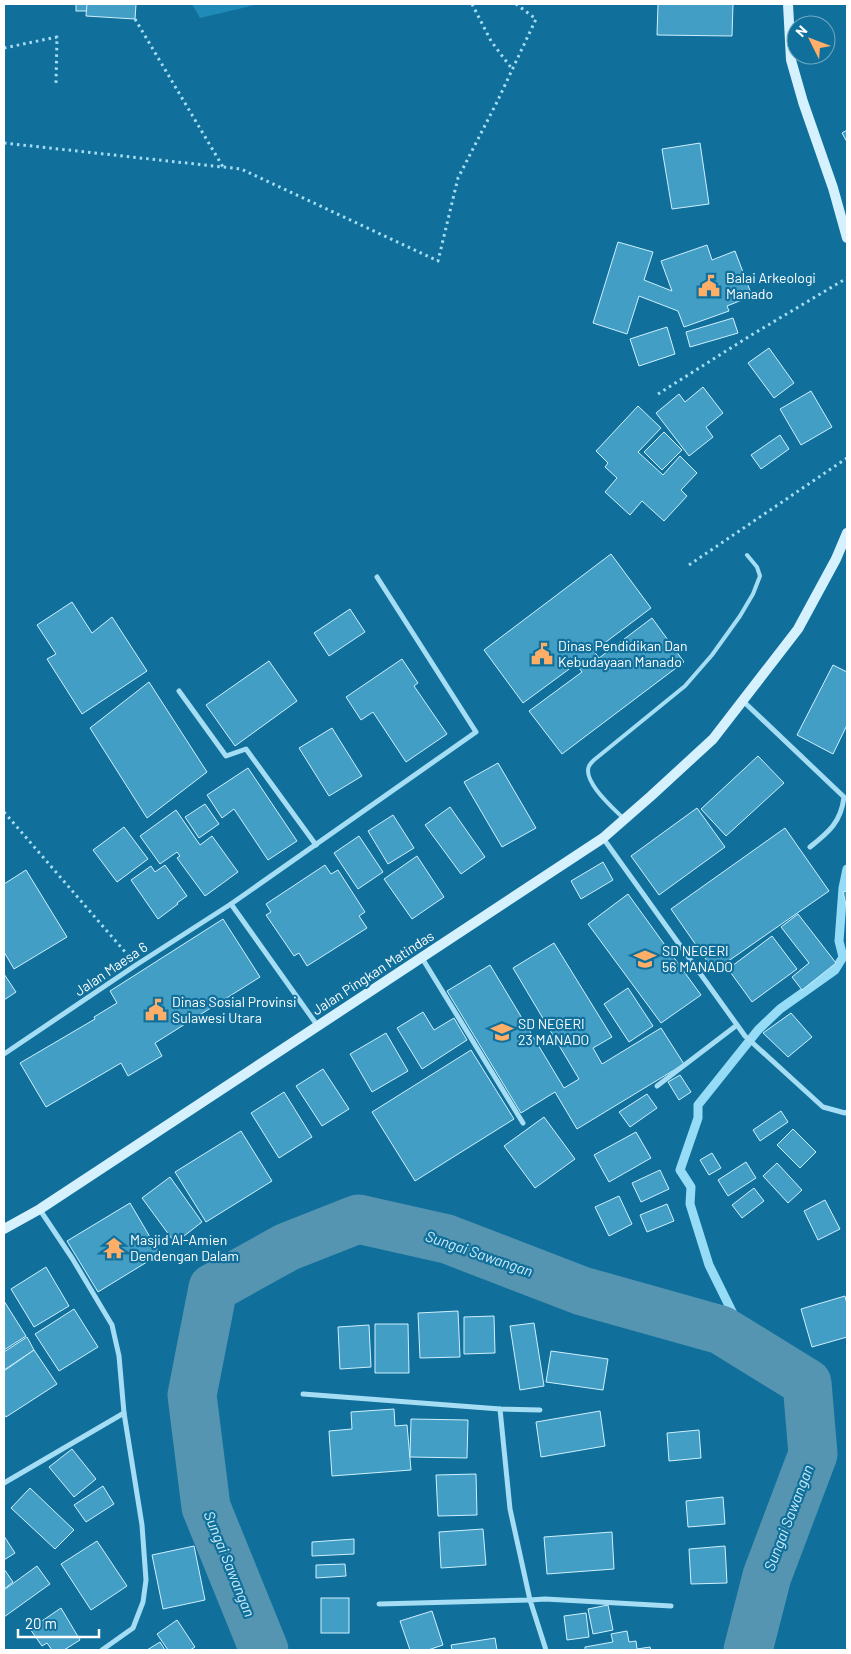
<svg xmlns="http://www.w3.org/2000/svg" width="851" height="1654" viewBox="0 0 851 1654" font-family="Barlow,sans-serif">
<rect width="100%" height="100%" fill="#11709b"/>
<!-- green -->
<polygon fill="#208bb8" points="192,4 256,4 255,5 200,18"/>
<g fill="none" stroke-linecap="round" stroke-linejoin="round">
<!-- stream -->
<polyline stroke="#97dcf7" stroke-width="9" points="750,1348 709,1265 690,1204 691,1187 680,1170 698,1118 698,1105 758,1030 780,1009 835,970 843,957 839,941 843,888 847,869"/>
<!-- river -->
<polyline stroke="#5595b2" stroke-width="49" points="264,1650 206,1507 192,1395 213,1288 287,1247 358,1219 447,1239 582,1291 721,1330 807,1383 813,1454 767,1576 748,1650"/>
</g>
<!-- building -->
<g fill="#439ec5" stroke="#cef0fe">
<rect x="76" y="4" width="49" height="7"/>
<polygon points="87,4 136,4 135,19 86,16"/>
<polygon points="658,4 733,4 732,36 657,35"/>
<polygon points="847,130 847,142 842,133"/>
<polygon points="700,143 709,204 672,209 662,149"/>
<polygon points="618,242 653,252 644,280 672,291 661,261 707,245 712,260 735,251 752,296 727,306 729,311 684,327 678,311 639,296 627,334 593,323"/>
<polygon points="733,318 738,333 690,347 686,332"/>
<polygon points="667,327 675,354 639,366 630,339"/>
<polygon points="769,348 794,383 774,398 748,363"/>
<polygon points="703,387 723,413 706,427 713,437 689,456 656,413 679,394 685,402"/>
<polygon points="811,391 832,427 801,445 780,409"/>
<polygon points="638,406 661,428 638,452 663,475 680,456 697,473 681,490 687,496 664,521 642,501 630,515 605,492 617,478 605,467 608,463 596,451"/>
<polygon points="664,432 682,450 662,470 644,452"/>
<polygon points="780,435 789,449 761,469 751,455"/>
<polygon points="611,554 651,608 594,651 599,658 652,618 684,662 562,754 529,711 582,672 576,664 523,703 484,650"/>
<polygon points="72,602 92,633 112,617 147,671 82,714 47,659 56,654 37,625"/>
<polygon points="350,609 365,632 329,656 314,633"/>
<polygon points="402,659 418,683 414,686 447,734 406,762 373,712 361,720 346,697"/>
<polygon points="269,661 297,701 235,746 206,705"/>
<polygon points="833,665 847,672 847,725 833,754 797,735"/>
<polygon points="149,682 207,772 147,818 90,728"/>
<polygon points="332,728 362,776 329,796 299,748"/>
<polygon points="758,756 784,783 726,836 701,809"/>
<polygon points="498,763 536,828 502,847 464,782"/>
<polygon points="248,768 297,841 268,860 234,809 222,818 207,795"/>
<polygon points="205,804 219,824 199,838 185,817"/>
<polygon points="450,807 485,857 461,874 425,825"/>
<polygon points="697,808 725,847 659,895 631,856"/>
<polygon points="176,810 200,845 212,836 238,872 205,896 177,858 180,856 177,852 160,864 140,836"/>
<polygon points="393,815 414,848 388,864 368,831"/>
<polygon points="124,827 148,859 117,882 93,850"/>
<polygon points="785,828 829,891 714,971 671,909"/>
<polygon points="359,836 383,872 358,889 334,853"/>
<polygon points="417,856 444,897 412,919 384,879"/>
<polygon points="603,862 613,880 581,899 571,881"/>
<polygon points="165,865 187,896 177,903 178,904 158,919 131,880 151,866 155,872"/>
<polygon points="325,865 331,874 338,870 365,912 359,916 367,928 307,966 299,953 294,956 266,915 271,912 266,904"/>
<polygon points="26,870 67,937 14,969 4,952 4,884"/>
<polygon points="847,891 847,909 843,892"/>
<polygon points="628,894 701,995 661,1023 588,924"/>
<polygon points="798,914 836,963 802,990 792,977 809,963 781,927"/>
<polygon points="223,919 260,977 155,1043 162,1056 128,1076 121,1063 46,1107 20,1063 95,1019 94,1017 117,1003 110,991"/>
<polygon points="772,936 797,969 752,1002 728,969"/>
<polygon points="554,943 612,1037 593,1048 602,1064 661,1028 684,1064 577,1129 555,1092 521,1113 447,991 490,965 564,1088 579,1079 513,968"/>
<polygon points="4,974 16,992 4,1000"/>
<polygon points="628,988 653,1026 629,1042 604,1004"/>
<polygon points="423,1012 434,1030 454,1018 467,1040 422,1069 397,1028"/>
<polygon points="791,1013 812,1037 788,1057 763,1033"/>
<polygon points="386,1033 408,1071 372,1092 350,1054"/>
<polygon points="471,1050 514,1119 415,1181 372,1112"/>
<polygon points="323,1069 349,1109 322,1126 296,1086"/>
<polygon points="680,1075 691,1092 679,1100 668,1082"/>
<polygon points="284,1092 312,1137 279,1158 251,1113"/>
<polygon points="647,1094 657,1108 630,1127 619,1112"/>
<polygon points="781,1111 788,1122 760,1141 753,1130"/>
<polygon points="544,1117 575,1159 535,1188 504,1146"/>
<polygon points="793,1129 816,1152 800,1168 777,1145"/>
<polygon points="241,1131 272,1181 206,1222 175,1172"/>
<polygon points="636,1132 651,1158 609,1182 594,1155"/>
<polygon points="712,1153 721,1168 709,1175 700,1160"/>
<polygon points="746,1162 756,1178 728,1196 718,1180"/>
<polygon points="777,1163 802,1190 788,1203 763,1176"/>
<polygon points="660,1170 669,1189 641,1202 632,1183"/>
<polygon points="170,1177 202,1222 175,1243 142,1198"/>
<polygon points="754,1188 764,1201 742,1218 732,1205"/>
<polygon points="619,1196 632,1224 609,1236 595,1207"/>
<polygon points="825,1200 840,1229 818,1240 804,1211"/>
<polygon points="130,1203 160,1254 98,1292 67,1241"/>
<polygon points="667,1204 674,1221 647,1232 640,1215"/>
<polygon points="46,1267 69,1306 34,1327 11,1289"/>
<polygon points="845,1296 847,1304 847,1337 812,1347 801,1309"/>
<polygon points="4,1301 26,1336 4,1350"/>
<polygon points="74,1309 98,1347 59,1371 35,1334"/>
<polygon points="458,1311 460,1357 420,1358 418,1313"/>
<polygon points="494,1316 495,1353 464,1354 464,1317"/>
<polygon points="534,1323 544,1386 520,1390 510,1326"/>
<polygon points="375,1324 408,1324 409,1373 375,1373"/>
<polygon points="369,1325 371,1367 340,1369 338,1327"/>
<polygon points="27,1337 34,1350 4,1370 4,1352"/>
<polygon points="34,1350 57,1384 6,1417 4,1414 4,1371"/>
<polygon points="551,1351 608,1359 603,1390 546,1382"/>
<polygon points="394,1409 395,1426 407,1425 411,1470 332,1476 329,1431 352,1429 351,1412"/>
<polygon points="600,1411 605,1446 541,1457 536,1422"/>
<polygon points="411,1419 468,1420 467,1458 410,1457"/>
<polygon points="699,1430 701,1458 669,1461 667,1433"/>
<polygon points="72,1449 96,1479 74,1497 49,1467"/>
<polygon points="476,1474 477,1515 438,1516 436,1475"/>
<polygon points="103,1486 114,1504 86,1522 74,1505"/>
<polygon points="30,1488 74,1530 55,1549 11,1508"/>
<polygon points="723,1497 725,1524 688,1527 686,1501"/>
<polygon points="483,1529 486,1565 441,1568 439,1532"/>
<polygon points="612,1532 614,1569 547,1574 544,1537"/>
<polygon points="4,1536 15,1553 4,1560"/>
<polygon points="354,1539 354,1554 312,1556 312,1542"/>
<polygon points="97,1541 127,1586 91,1610 61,1564"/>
<polygon points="194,1546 205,1600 163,1609 152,1555"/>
<polygon points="725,1546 727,1583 691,1584 689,1549"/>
<polygon points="345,1564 346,1576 316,1578 316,1565"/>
<polygon points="37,1566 50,1584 4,1617 4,1590"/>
<polygon points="4,1569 13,1582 4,1589"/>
<rect x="321" y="1598" width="28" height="35"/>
<polygon points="608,1605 613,1630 593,1634 588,1609"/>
<polygon points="61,1608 80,1640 64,1650 52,1650 47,1643 42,1646 30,1629"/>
<polygon points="432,1611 443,1645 428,1650 410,1650 400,1621"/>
<polygon points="586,1613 589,1637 567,1640 564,1616"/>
<polygon points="177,1620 195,1647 190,1650 168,1650 157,1634"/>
<polygon points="627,1631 629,1642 636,1641 637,1649 650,1647 651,1650 585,1650 585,1647 613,1642 611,1634"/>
<polygon points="495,1638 497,1650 452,1650 451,1645"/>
<polygon points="160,1642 165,1650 147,1650"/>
</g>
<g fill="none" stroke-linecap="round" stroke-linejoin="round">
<!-- path -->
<g stroke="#a5ddf4" stroke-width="3" stroke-dasharray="2.5 4" stroke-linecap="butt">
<polyline points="472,4 491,41 512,69"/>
<polyline points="135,19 223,167"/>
<polyline points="4,48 57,37 56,83"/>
<polyline points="4,143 241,169 438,261 458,178 497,102 536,19 516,4"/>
<polyline points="658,394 753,334 847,278"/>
<polyline points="689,565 847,458"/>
<polyline points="4,812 126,953"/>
</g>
<!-- lane -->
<path stroke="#a5ddf4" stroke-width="4" d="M623 818C613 808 582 781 589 766 590 764 592 762 594 760L685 686 712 655 740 616 753 594 760 576 757 567 747 555"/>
<!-- street -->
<g stroke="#a5ddf4" stroke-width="5">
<polyline points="179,691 226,756 246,749 316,845"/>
<path d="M743 701 844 797C841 822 829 832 810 847"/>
<polyline points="603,838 745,1036 823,1107 845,1113 847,1112"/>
<polyline points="231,904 476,732 377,577"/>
<polyline points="422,958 523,1123"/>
<polyline points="4,1054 136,965 231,904 317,1025"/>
<polyline points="657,1086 737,1025"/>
<polyline points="40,1210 72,1258 112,1325 119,1356 124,1413 142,1525 146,1580 143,1602 133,1628 102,1650"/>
<polyline points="303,1394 500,1409 540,1410"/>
<polyline points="4,1483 124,1413"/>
<polyline points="379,1604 530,1600 510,1509 500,1409"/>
<polyline points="546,1650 530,1600 545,1599 671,1606"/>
</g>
<!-- secondary -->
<g stroke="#d5f1fd" stroke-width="10">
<polyline points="788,4 791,60 803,102 833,188 847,238"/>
<polyline points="4,1229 40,1209 603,838 651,796 713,739 798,629 836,559 847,533"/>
</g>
</g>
<!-- icons -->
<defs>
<g id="civic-bare" transform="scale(1.725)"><path d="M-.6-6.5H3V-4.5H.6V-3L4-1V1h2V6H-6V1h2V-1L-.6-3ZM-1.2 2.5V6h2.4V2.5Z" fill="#ffae68" stroke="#11709b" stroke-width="2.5" paint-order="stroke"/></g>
<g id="school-bare" transform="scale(1.725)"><path d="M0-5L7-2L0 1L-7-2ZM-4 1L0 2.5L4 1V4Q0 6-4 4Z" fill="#ffae68" stroke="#11709b" stroke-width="2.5" paint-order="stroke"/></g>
<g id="temple-bare" transform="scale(1.725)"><path d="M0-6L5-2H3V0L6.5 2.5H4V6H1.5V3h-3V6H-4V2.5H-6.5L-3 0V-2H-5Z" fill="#ffae68" stroke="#11709b" stroke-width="2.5" paint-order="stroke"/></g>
</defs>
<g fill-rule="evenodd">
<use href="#civic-bare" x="709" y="286"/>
<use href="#civic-bare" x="542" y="654"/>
<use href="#school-bare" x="645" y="959"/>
<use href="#civic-bare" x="156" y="1010"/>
<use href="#school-bare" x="502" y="1032"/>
<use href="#temple-bare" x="114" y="1248"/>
</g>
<g text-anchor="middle" stroke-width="4.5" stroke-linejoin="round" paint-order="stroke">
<!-- poi labels -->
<g font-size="14" fill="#fff" stroke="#11709b" text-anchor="start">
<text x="726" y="283">Balai Arkeologi<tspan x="726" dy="16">Manado</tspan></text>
<text x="558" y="651">Dinas Pendidikan Dan<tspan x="558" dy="16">Kebudayaan Manado</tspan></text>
<text x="662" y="956">SD NEGERI<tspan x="662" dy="16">56 MANADO</tspan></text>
<text x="172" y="1007">Dinas Sosial Provinsi<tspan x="172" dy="16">Sulawesi Utara</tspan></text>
<text x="518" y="1029">SD NEGERI<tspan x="518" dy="16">23 MANADO</tspan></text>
<text x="130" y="1245">Masjid Al-Amien<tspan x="130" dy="16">Dendengan Dalam</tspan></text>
</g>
<!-- street labels -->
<g font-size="14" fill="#fff" stroke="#11709b">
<text transform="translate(111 969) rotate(-34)" y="5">Jalan Maesa 6</text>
<text transform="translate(373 973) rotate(-33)" y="5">Jalan Pingkan Matindas</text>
</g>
<!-- water labels -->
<g font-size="15" font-style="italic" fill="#cdeefc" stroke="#11709b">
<text transform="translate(479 1254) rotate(19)" y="5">Sungai Sawangan</text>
<text transform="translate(789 1518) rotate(-69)" y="5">Sungai Sawangan</text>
<text transform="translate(229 1564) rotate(68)" y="5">Sungai Sawangan</text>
</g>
</g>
<!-- border -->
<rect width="851" height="1654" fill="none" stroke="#ffffff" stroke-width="10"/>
<!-- north arrow -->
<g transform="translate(811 40) rotate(312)"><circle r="24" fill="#11709b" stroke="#70a9c3"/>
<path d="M0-4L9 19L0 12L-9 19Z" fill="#ffae68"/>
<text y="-8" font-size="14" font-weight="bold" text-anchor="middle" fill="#ffffff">N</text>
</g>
<!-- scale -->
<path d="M18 1629v8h81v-8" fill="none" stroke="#ffffff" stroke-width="2.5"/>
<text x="25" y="1629" font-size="15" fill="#ffffff" stroke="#11709b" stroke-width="4" paint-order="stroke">20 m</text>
</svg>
